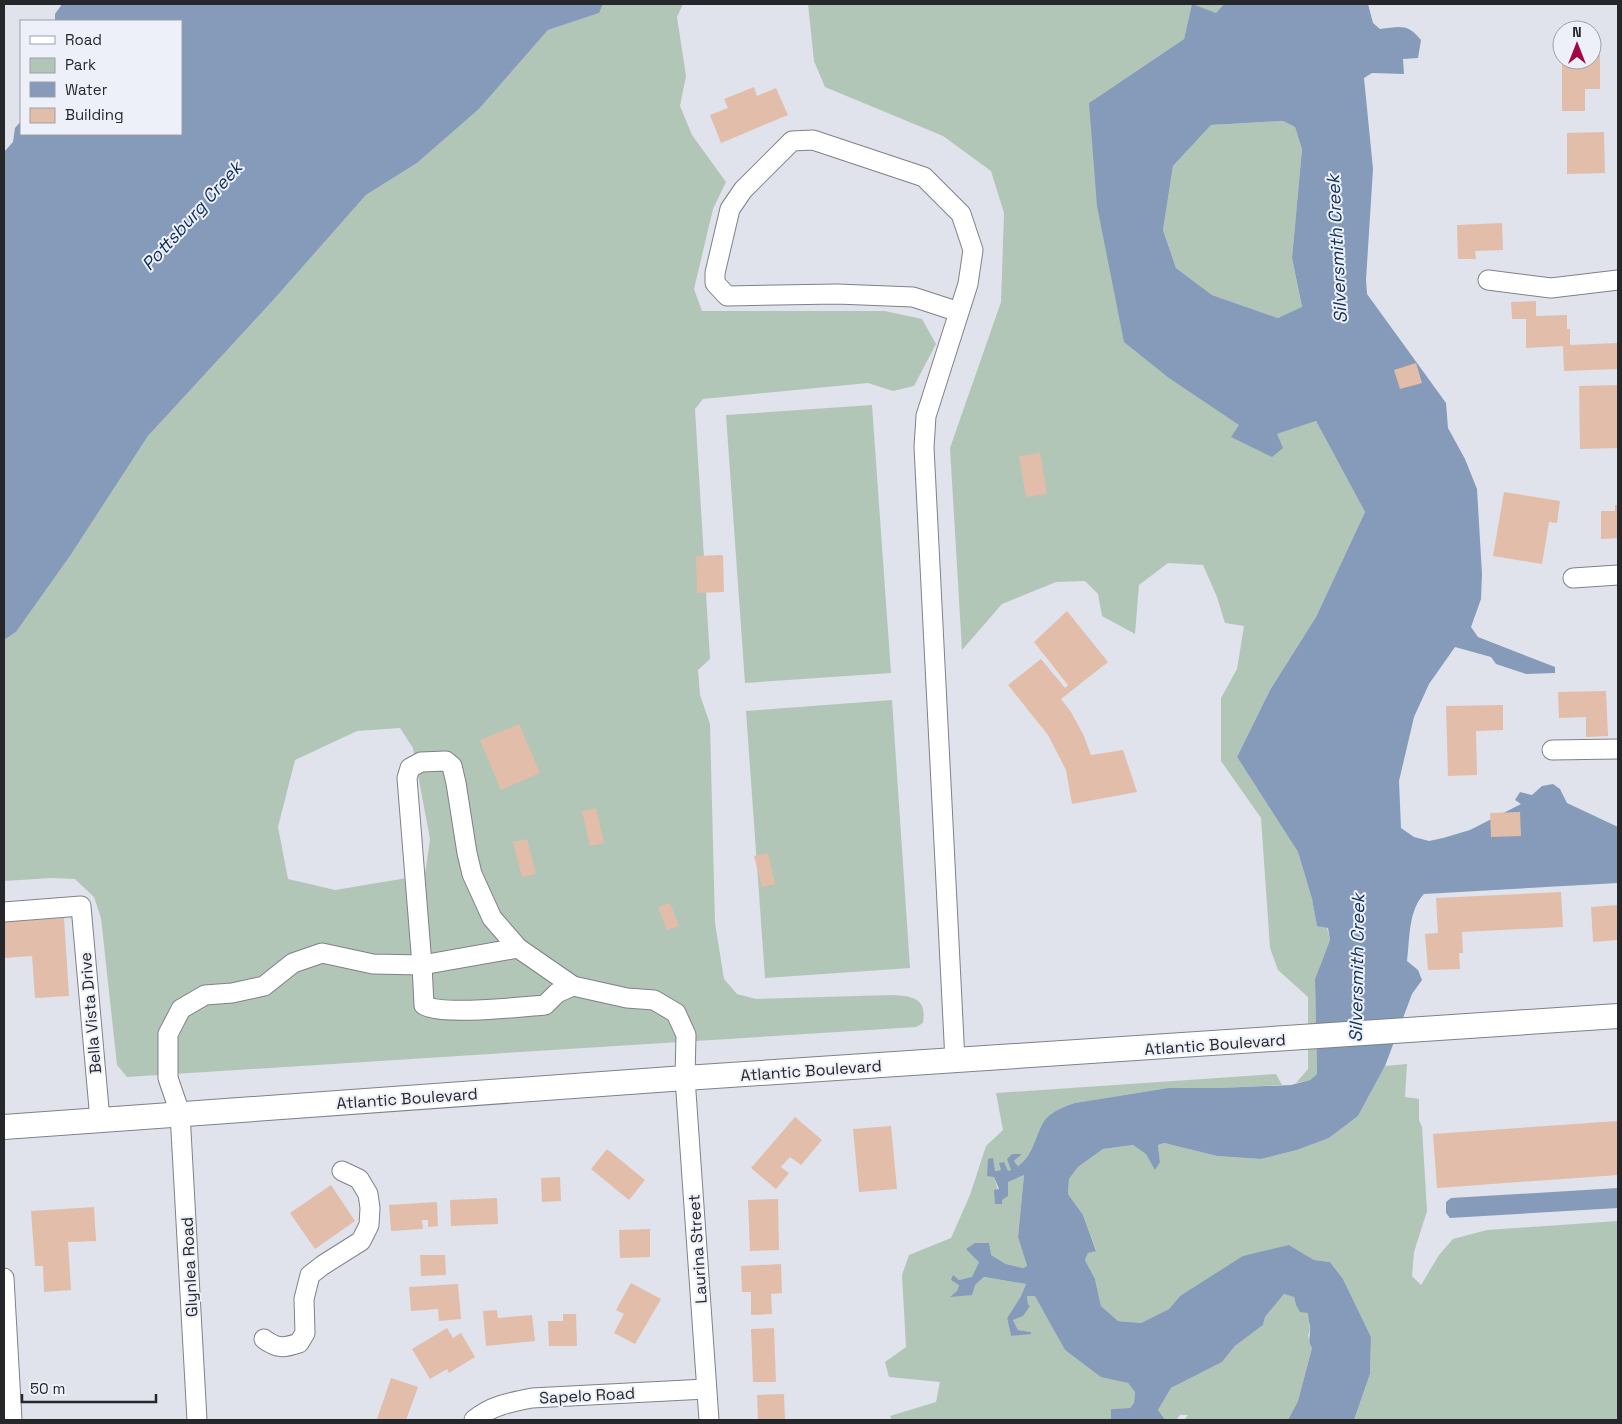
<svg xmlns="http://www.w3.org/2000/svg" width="1622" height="1424" viewBox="0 0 1622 1424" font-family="'Space Grotesk',sans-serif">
<rect width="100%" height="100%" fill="#e0e3eb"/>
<!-- green -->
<g fill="#b1c6b6" fill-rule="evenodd">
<path d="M603 4H683L677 17 686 76 680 106 692 135 726 182 713 209 694 289 702 311H885L922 319 936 344 914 386 893 391 868 383 703 399 695 409 710 659 698 670 700 695 710 724 715 923 724 979 737 994 756 999 892 995C913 996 927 998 923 1023L916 1027 127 1077 117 1065 101 918 94 897 75 879 52 878 4 881V640L16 632 70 556 148 436 276 297 366 195 417 163 479 109 548 30 598 13ZM400 728 413 748 430 839 425 875 335 890 288 879 278 827 295 760 357 731Z"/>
<polygon points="808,4 1224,4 1216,13 1192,5 1184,39 1089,103 1240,426 1232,437 1277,434 1316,421 1365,512 1316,617 1270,690 1237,757 1298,852 1312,899 1317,925 1327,928 1330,940 1315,979 1317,1074 1310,1080 1296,1083 1308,1069 1308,997 1278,970 1270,948 1261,818 1221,761 1221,698 1237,669 1244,626 1225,623 1217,597 1203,565 1168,563 1139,585 1135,634 1102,616 1098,594 1085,581 1056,582 1002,604 962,650 950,448 1001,302 1004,213 991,171 943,136 825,87 814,61"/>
<polygon points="1283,121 1295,127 1302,148 1292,258 1302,308 1278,318 1212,295 1176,268 1163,230 1173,166 1211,125"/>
<polygon points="872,405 891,673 745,683 726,415"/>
<polygon points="892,700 910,968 765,978 746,711"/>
<polygon points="1407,1064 1405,1097 1419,1099 1419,1120 1422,1127 1427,1211 1414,1252 1412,1276 1421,1285 1439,1255 1453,1239 1487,1230 1618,1221 1618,1420 1354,1420 1370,1374 1371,1337 1343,1279 1330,1262 1314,1260 1289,1245 1270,1251 1180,1296 1169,1309 1141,1323 1118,1321 1101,1306 1095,1279 1085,1260 1088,1253 1096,1250 1083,1215 1068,1194 1069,1179 1078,1167 1103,1149 1133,1145 1160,1162 1158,1145 1164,1143 1217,1156 1261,1159 1297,1150 1329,1138 1358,1116 1385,1066"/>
<path d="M1276 1074 1282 1085 1220 1088H1168L1075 1103C1065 1106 1050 1112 1044 1121 1035 1136 1033 1156 1018 1166L1014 1161 1022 1154H1012L1011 1170 1008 1172 1003 1162 1001 1170 994 1171V1177L1001 1200 1007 1182 1024 1175 1018 1237 1027 1266 1023 1268 1006 1264 991 1255 979 1262 972 1278 959 1280 953 1276 959 1285 957 1291 951 1297 975 1285 984 1277 1026 1284 1021 1296 1007 1318 1011 1336 1030 1332 1018 1330 1013 1320 1030 1306 1028 1304 1027 1296H1036L1065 1350 1101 1376 1128 1383 1135 1392 1134 1403 1130 1408 1111 1409V1420H892L890 1416 936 1402 940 1382 889 1377 885 1362 906 1347 902 1275 909 1255 951 1238 970 1195 986 1146 1003 1130 996 1093Z"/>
<polygon points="1284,1294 1294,1297 1296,1305 1308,1313 1310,1330 1308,1336 1312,1348 1298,1401 1288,1420 1184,1420 1188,1415 1180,1415 1176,1420 1163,1419 1158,1410 1171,1388 1222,1362 1235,1346 1263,1325 1265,1317"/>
</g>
<!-- water -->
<g fill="#859bb9" fill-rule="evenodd">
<polygon points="62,4 603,4 599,13 548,30 479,109 417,163 366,195 276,297 148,436 70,556 16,632 4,640 4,152 13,142 15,128 21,121 21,134 181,134 181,21 55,21 55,14"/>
<path d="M1192 4 1216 13 1224 4H1368L1373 23 1380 29C1400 27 1407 23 1421 40L1418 58 1403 59 1404 74 1372 73 1364 78 1373 169 1366 280 1367 294 1446 403 1448 428 1465 459 1477 489 1482 574 1481 599 1471 627 1478 637 1555 667V673L1526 674 1496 664 1491 657 1455 647 1429 684 1414 717 1399 781 1401 828 1414 837 1429 841 1443 838 1470 830 1521 804 1515 800 1520 792 1532 795 1542 786 1553 784 1560 789 1567 803 1618 827V883L1424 894C1408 911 1410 939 1407 961L1418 970 1422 980 1412 994 1385 1066 1358 1116 1329 1138 1297 1150 1261 1159 1217 1156 1164 1143 1158 1145 1160 1162 1155 1170 1146 1154 1133 1145 1103 1149 1078 1167 1069 1179 1068 1194 1083 1215 1096 1251 1088 1253 1085 1260 1095 1279 1101 1306 1118 1321 1141 1323 1169 1309 1180 1296 1243 1256 1289 1245 1314 1260 1330 1262 1343 1279 1371 1337 1370 1374 1354 1420H1288L1298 1401 1312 1348C1307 1340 1311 1335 1310 1326 1309 1322 1308 1317 1308 1313L1300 1312 1296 1305 1294 1297 1284 1294 1265 1317 1263 1325 1235 1346 1222 1362 1171 1388 1158 1410 1165 1420H1111V1409L1130 1408 1134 1403 1135 1392 1128 1383 1101 1377 1065 1350 1035 1296H1027L1028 1304 1030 1306 1023 1316 1013 1320 1018 1330 1031 1332V1334L1011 1336 1007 1318 1021 1296 1026 1284 984 1277 975 1285 972 1295 950 1297 957 1291 959 1285 951 1280 953 1275 959 1280 972 1277 979 1262 966 1249 975 1243H989L991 1255 1006 1264 1023 1268 1027 1266 1018 1237 1024 1175 1008 1182V1196L1002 1200V1204H995L994 1190 999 1189 994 1177 987 1176 988 1159 993 1158 995 1171 1001 1170 999 1163 1004 1162 1008 1171 1011 1170 1007 1159 1012 1154H1022L1014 1161 1018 1166C1033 1156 1035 1136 1044 1121 1050 1112 1065 1106 1075 1103L1168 1088H1220L1291 1085 1310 1080 1317 1074 1315 979 1330 940 1328 928 1317 926 1312 899 1298 852 1237 757 1270 690 1316 617 1365 512 1316 421 1277 434 1283 448 1272 457 1231 437 1239 425 1169 378 1124 342 1097 206 1089 103 1184 39ZM1283 121 1295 127 1302 149 1292 258 1302 307 1278 318 1212 295 1176 268 1163 230 1173 166 1211 125Z"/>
<polygon points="1618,1188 1618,1208 1450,1218 1446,1213 1446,1202 1451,1198"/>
</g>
<!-- building -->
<g fill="#e2bdaa">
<polygon points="1592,50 1600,50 1600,89 1585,89 1585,111 1562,111 1562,60 1592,60"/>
<polygon points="754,87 757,96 776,88 788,115 721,143 710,115 728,108 724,99"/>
<polygon points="1604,132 1605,173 1567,174 1567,133"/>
<polygon points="1502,223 1503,250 1475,251 1476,259 1458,259 1457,225"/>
<polygon points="1536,301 1536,316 1567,315 1567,329 1570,329 1570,345 1618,343 1618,369 1564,371 1563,346 1526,348 1526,319 1512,319 1511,302"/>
<polygon points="1416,363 1422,383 1400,389 1394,370"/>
<polygon points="1618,385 1618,448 1580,449 1579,386"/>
<polygon points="1040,453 1047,494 1026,497 1019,456"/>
<polygon points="1504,492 1560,501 1557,523 1549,522 1542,564 1493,556"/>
<polygon points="1615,505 1618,505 1618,538 1601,539 1601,511 1615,511"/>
<polygon points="723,555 724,592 697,593 696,556"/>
<polygon points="1067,611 1108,662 1061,699 1071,712 1083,734 1091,755 1123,750 1137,792 1072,804 1066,770 1048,735 1008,685 1041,659 1065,688 1068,685 1034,642"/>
<polygon points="1606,691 1608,736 1586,737 1586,717 1559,718 1558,692"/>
<polygon points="1503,705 1503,730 1476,731 1477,775 1448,776 1446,706"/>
<polygon points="519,724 540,773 501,790 480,740"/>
<polygon points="596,808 604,843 590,846 582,811"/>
<polygon points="1520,812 1521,836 1491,837 1490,813"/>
<polygon points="527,839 536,874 522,877 513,842"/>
<polygon points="768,853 775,884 762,887 754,856"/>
<polygon points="1561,892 1563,927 1462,932 1463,953 1459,953 1460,969 1428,970 1425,934 1438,933 1436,898"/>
<polygon points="670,903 679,926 667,930 658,907"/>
<polygon points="1618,905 1618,940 1593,942 1591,907"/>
<polygon points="64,918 69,996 35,998 32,956 4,958 4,922"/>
<polygon points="795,1117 822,1140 801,1165 790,1157 781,1167 789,1173 776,1189 751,1168"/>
<polygon points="1618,1121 1618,1175 1437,1188 1433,1134"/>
<polygon points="891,1126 897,1189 859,1192 853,1129"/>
<polygon points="607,1149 645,1180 629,1200 591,1169"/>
<polygon points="560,1177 561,1201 542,1202 541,1178"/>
<polygon points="331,1185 355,1221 315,1249 290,1213"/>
<polygon points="497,1198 498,1224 451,1226 450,1200"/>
<polygon points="778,1199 779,1250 750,1251 748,1200"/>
<polygon points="437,1202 438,1226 428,1227 428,1220 422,1220 423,1229 391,1231 389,1205"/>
<polygon points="94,1207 96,1241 68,1242 71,1290 44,1292 43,1266 35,1266 31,1211"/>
<polygon points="650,1229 650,1257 620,1258 619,1230"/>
<polygon points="420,1255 445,1255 446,1275 421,1276"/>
<polygon points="781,1264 782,1293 771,1294 772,1314 751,1315 751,1292 742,1292 741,1266"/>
<polygon points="631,1283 661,1299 635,1344 614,1333 624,1314 616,1310"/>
<polygon points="458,1284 461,1319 439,1321 438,1309 411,1311 409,1287"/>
<polygon points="497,1310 498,1318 532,1315 535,1341 486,1346 483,1311"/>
<polygon points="563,1314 576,1314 577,1346 549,1346 548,1321 563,1321"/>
<polygon points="447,1328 453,1338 461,1333 475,1357 449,1373 447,1369 430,1379 412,1349"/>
<polygon points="774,1328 776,1382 753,1382 751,1329"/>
<polygon points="391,1378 418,1387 406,1420 377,1419"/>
<polygon points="784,1394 785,1420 758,1420 757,1395"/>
</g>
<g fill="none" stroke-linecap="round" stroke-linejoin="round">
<!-- minor casing -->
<g stroke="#7f8189" stroke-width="21">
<g id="minor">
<polyline points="1488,280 1551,288 1618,280"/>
<polyline points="1573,578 1618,575"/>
<polyline points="1552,750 1618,749"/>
<polyline points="4,912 81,906 100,1120"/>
<path d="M573 986 557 993 545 1005C520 1007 441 1016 424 1005L422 965 407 778 410 768 421 762 446 761 452 766 456 783 467 853 472 874 492 918 518 948 573 986 627 998 654 1000 676 1013 686 1035 685 1078 709 1420"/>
<polyline points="955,1061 924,447 926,416 968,284 973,250 961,214 924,177 813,140 792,141 743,190 730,209 715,273 715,283 727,296 837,294 913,297 959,312"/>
<polyline points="4,1278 12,1420"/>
<path d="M264 1339C277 1349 284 1348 299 1343L305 1333 304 1299 310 1275 323 1265 361 1241 369 1225 370 1208 368 1194 359 1179 342 1171"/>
<polyline points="197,1420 180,1113 168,1078 168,1034 181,1009 205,995 232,993 264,986 293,963 322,953 373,964 422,965 518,948"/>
<path d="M474 1420C490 1406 511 1402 532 1398L706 1389"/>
</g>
</g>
<!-- major casing -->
<g stroke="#7f8189" stroke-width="26">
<polyline id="major" points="4,1127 685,1078 1618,1016"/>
</g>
<!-- minor -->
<use href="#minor" stroke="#fff" stroke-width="19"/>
<!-- major -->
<use href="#major" stroke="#fff" stroke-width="24"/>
</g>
<g text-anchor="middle" stroke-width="4" stroke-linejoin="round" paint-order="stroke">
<!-- street labels -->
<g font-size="16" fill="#26272a" stroke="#edf0f9">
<text transform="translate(90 1013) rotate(-95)" y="6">Bella Vista Drive</text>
<text transform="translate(1215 1044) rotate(-4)" y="6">Atlantic Boulevard</text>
<text transform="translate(811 1070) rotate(-4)" y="6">Atlantic Boulevard</text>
<text transform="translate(407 1098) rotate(-4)" y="6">Atlantic Boulevard</text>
<text transform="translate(697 1249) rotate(-94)" y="6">Laurina Street</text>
<text transform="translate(189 1267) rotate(-93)" y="6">Glynlea Road</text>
<text transform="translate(587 1395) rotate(-3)" y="6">Sapelo Road</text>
</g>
<!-- water labels -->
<g font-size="18" font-style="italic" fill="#102f56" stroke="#edf0f9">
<text transform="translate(192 216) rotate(-48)" y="6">Pottsburg Creek</text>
<text transform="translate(1337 249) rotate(-93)" y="6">Silversmith Creek</text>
<text transform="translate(1357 968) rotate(-89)" y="6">Silversmith Creek</text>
</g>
</g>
<!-- border -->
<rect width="1622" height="1424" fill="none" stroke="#26272a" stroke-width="10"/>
<!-- legend -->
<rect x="20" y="20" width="162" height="115" fill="#edf0f9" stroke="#9da0a6"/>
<rect x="30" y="36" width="25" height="8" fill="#ffffff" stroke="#9da0a6"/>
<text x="65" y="45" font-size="15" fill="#26272a">Road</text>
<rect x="30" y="58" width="25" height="15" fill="#b1c6b6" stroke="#9da0a6"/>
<text x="65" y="70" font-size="15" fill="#26272a">Park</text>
<rect x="30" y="82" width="25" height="15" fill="#859bb9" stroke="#9da0a6"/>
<text x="65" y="95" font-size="15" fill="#26272a">Water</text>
<rect x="30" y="108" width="25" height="15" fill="#e2bdaa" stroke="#9da0a6"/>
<text x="65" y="120" font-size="15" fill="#26272a">Building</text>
<!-- north arrow -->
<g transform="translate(1577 45)"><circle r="24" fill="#edf0f9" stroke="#9da0a6"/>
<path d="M0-4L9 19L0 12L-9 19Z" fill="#a10647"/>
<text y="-8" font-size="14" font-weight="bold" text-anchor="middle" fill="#26272a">N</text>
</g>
<!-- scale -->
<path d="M22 1394v8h134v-8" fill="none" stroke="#26272a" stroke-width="2.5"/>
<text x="30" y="1394" font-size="15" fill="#26272a" stroke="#edf0f9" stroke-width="4" paint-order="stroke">50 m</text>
</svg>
